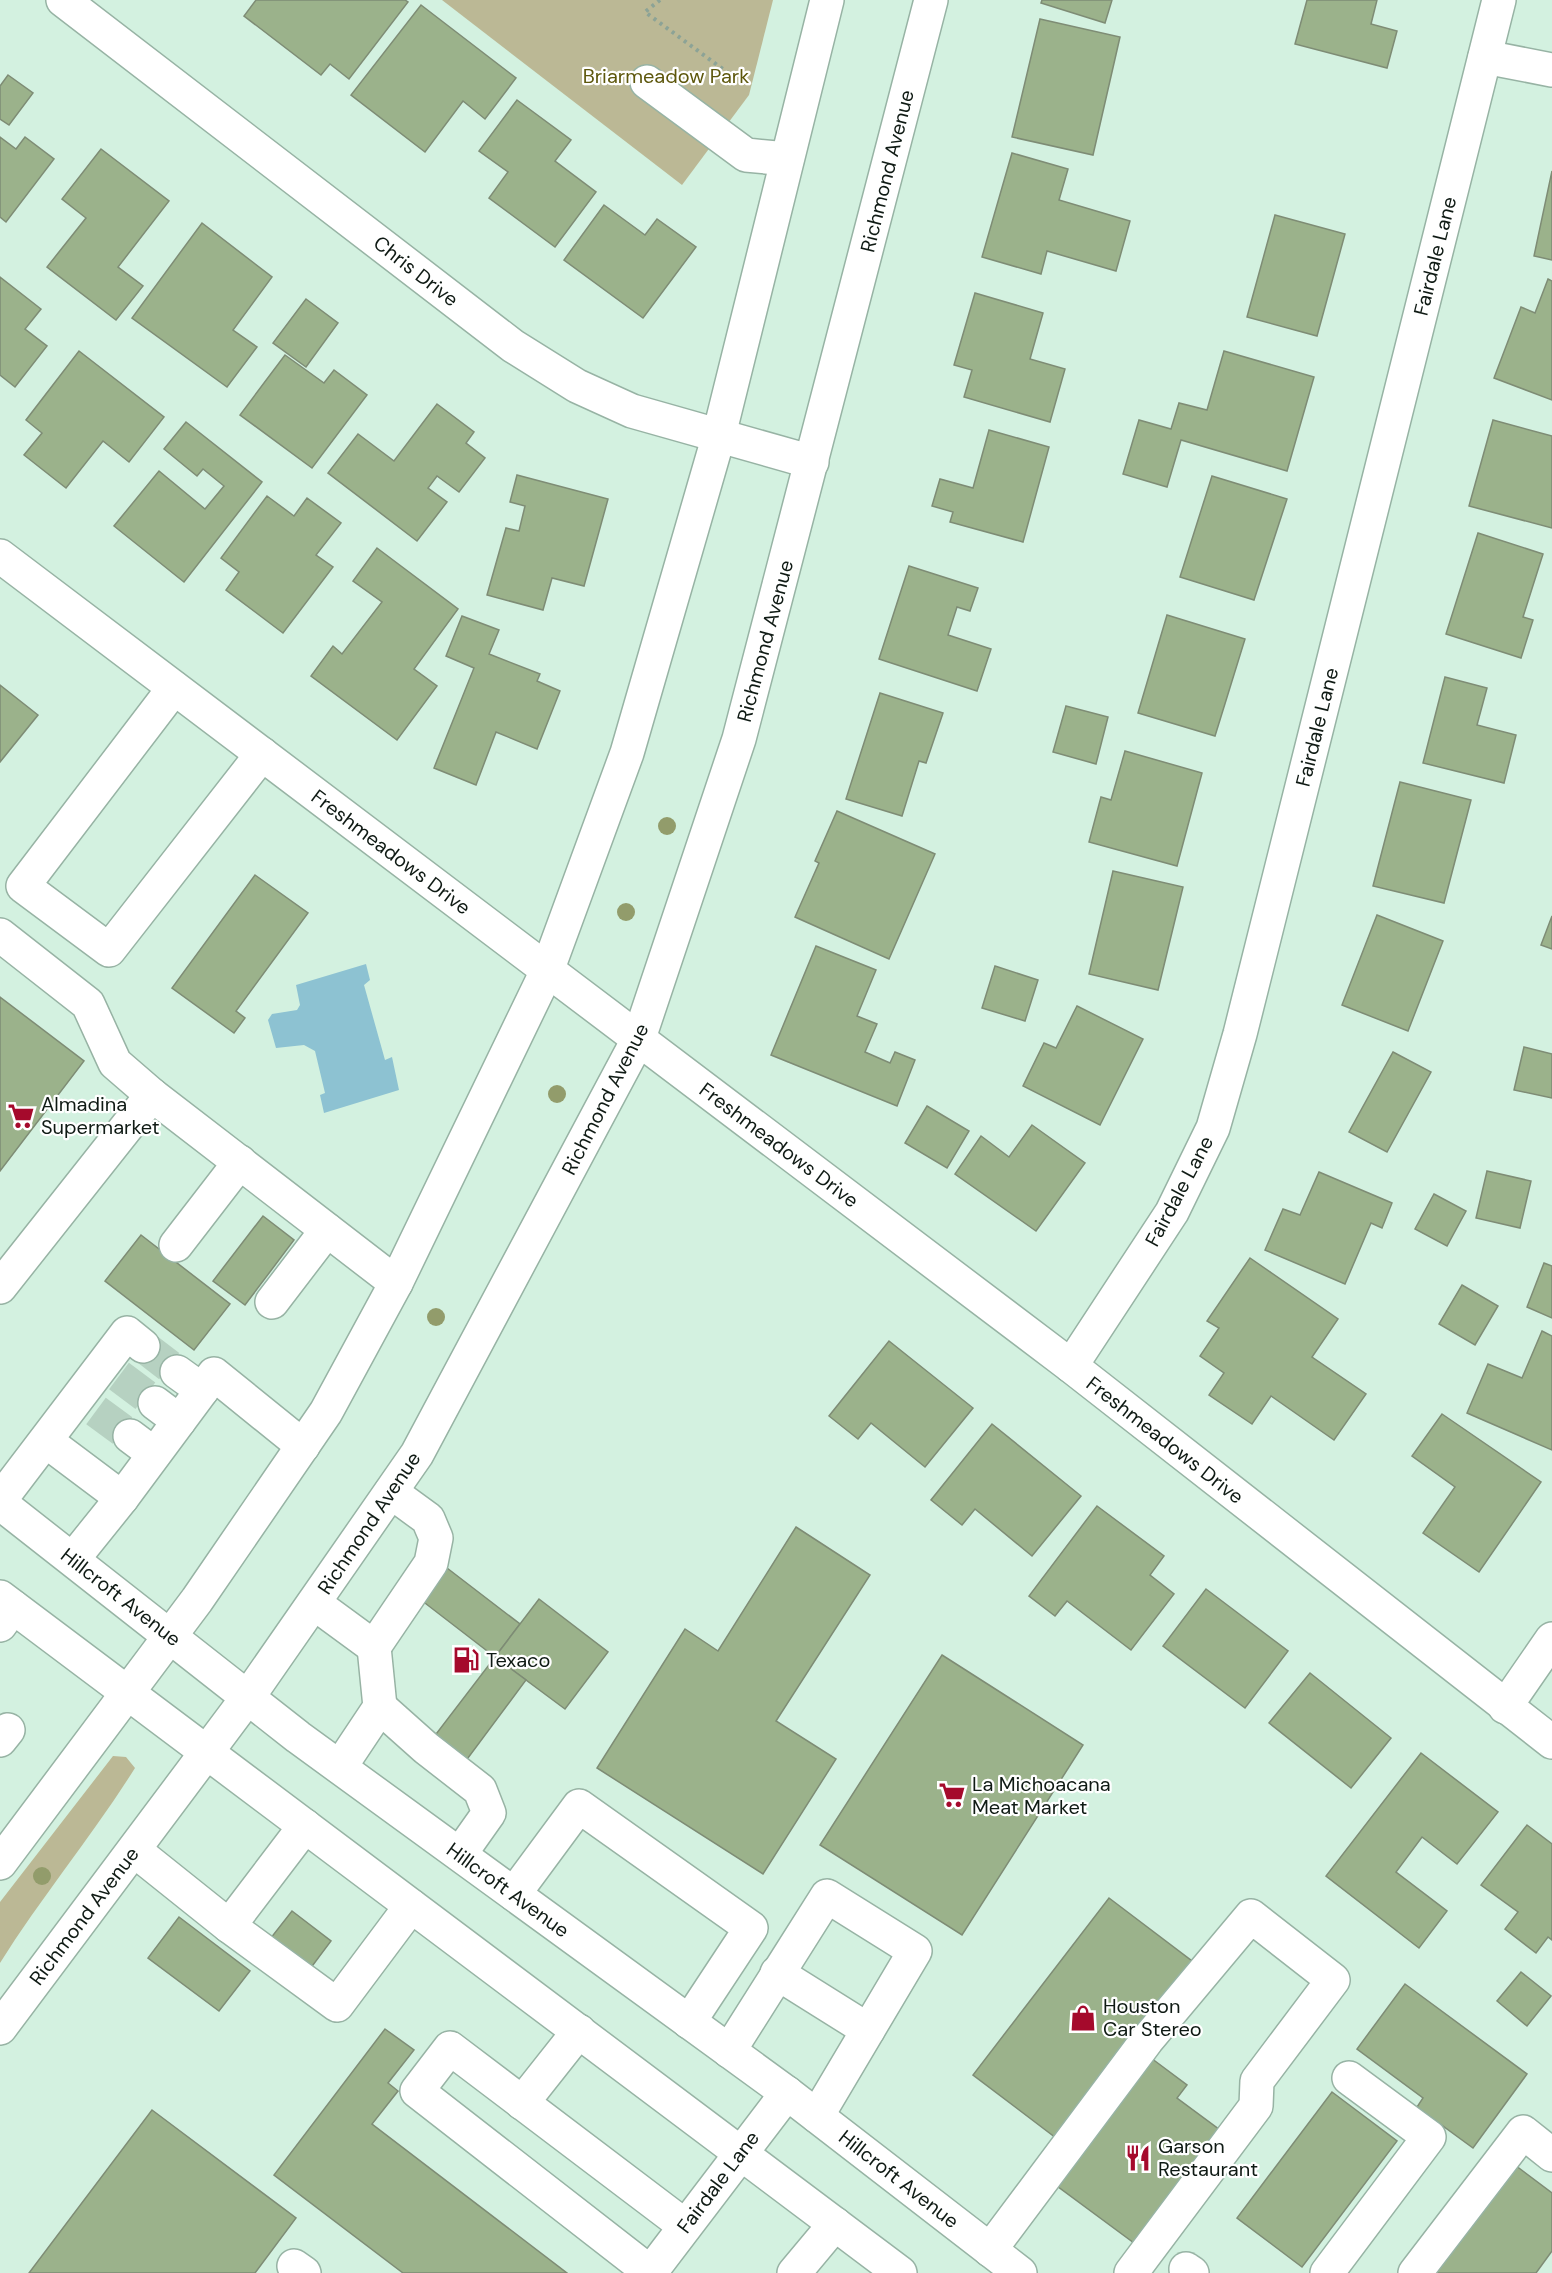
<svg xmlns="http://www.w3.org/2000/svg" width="1552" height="2273" viewBox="0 0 1552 2273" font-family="'DM Sans',sans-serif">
<rect width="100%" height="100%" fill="#d3f1e0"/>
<!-- green -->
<g fill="#bbb895">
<polygon points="442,0 773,0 749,95 682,185"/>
<path d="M113 1756 126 1757 135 1768C93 1835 42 1896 0 1963V1902Z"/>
</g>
<!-- water -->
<polygon fill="#8dc2d2" points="366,964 370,980 364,985 385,1060 392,1057 399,1090 324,1113 320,1095 325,1093 315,1051 304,1045 276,1048 268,1020 272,1014 297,1010 300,1005 296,985"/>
<!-- building -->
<g fill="#9bb28b" stroke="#7e8c75" stroke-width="1.5">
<polygon points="256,0 405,0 408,2 349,79 330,64 321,75 244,16"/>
<polygon points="1042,0 1112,0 1105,23 1041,3"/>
<polygon points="1307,0 1377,0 1371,24 1397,31 1387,68 1295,44"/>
<polygon points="421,5 516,78 485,119 463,101 425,152 351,95"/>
<polygon points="1040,19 1120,37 1093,155 1012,137"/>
<polygon points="8,75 33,93 9,125 0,119 0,86"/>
<polygon points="517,100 571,140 555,161 596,192 555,247 489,198 508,172 479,151"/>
<polygon points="0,137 16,149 25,137 54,159 6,222 0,217"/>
<polygon points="101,149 169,201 118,267 143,286 116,320 47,267 86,218 62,199"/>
<polygon points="1012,153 1068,169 1059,200 1130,221 1116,271 1047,251 1041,274 982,257"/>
<polygon points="1552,171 1552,260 1534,256"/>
<polygon points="604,205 645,235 657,219 696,247 643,318 564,260"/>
<polygon points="1275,215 1345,234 1317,336 1247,317"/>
<polygon points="202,223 272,277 233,330 257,347 227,387 132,318"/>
<polygon points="0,277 41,309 25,329 47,346 15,387 0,375"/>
<polygon points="1548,279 1552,281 1552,400 1494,378 1521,307 1535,313"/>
<polygon points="975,293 1043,313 1030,359 1065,369 1050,422 964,397 972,370 954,365"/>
<polygon points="306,299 338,323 306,367 273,343"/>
<polygon points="79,351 164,417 129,462 103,441 66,488 24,455 42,433 26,420"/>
<polygon points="1224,351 1314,377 1287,471 1181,440 1167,487 1123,474 1139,420 1171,429 1179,403 1207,410"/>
<polygon points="285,355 324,383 334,370 367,395 312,468 240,415"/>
<polygon points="437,404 474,432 466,443 485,458 459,492 437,476 428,488 447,502 417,541 328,473 358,434 394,461"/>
<polygon points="1493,420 1552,436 1552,528 1469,506"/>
<polygon points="186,422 262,482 184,582 114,526 159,471 205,509 224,486 203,469 197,476 164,449"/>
<polygon points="989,430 1049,447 1023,542 950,522 953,512 932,506 940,479 973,488"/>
<polygon points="517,475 608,499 584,586 552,578 543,610 487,595 506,528 519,531 525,506 510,502"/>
<polygon points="1212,476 1287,499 1254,600 1180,577"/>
<polygon points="267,496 294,516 307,498 341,523 316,555 333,567 283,633 226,590 239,572 221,558"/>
<polygon points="1478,533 1543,554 1523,617 1533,620 1521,658 1446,634"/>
<polygon points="377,548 458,609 414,669 437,686 397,740 311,676 333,646 342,654 382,602 353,581"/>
<polygon points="909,566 978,588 970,611 957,607 948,635 991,649 977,691 879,659"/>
<polygon points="1167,615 1245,639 1215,736 1138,713"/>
<polygon points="462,616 499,630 489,654 540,674 537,681 560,691 537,749 496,732 476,785 434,768 474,668 446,656"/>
<polygon points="1445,677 1487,688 1477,725 1516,735 1504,783 1423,763"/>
<polygon points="0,685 38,715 0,762"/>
<polygon points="880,693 943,713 926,763 919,761 902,816 846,799"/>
<polygon points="1066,706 1108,717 1096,764 1053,752"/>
<polygon points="1125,751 1202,773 1177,866 1089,842 1101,797 1111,800"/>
<polygon points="1400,782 1471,800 1444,903 1373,886"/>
<polygon points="837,811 935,854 889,959 795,917 819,863 815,861"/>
<polygon points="1113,871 1183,887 1158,990 1089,974"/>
<polygon points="255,875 308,913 236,1011 245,1018 234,1033 172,988"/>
<polygon points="1377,915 1443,941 1408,1031 1342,1005"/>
<polygon points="1552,916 1552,949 1541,945"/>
<polygon points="816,946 876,970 857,1016 877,1024 865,1052 890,1063 895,1052 915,1060 897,1106 771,1055"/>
<polygon points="995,966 1038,980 1025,1021 982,1008"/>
<polygon points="0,997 84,1061 0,1171"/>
<polygon points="1077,1006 1143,1039 1100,1125 1023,1086 1044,1043 1056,1048"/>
<polygon points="1524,1047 1552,1054 1552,1098 1514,1090"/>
<polygon points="1393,1052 1431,1072 1387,1152 1349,1132"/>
<polygon points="927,1106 969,1131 947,1168 905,1143"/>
<polygon points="1032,1125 1085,1163 1036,1231 955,1174 981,1136 1009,1157"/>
<polygon points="1487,1171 1531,1181 1520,1228 1476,1218"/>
<polygon points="1319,1172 1392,1203 1382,1228 1371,1223 1345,1284 1265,1250 1283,1209 1300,1215"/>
<polygon points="1434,1194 1466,1211 1447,1246 1415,1229"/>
<polygon points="263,1216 294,1240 245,1305 213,1281"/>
<polygon points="141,1235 230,1304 194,1350 105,1281"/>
<polygon points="1250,1258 1338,1319 1312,1357 1366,1394 1334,1440 1271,1396 1252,1424 1209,1395 1224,1373 1200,1356 1219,1328 1207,1321"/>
<polygon points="1544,1263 1552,1266 1552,1318 1527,1307"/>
<polygon points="1462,1285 1498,1306 1475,1345 1439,1324"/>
<polygon points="1542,1331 1552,1336 1552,1450 1467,1413 1488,1364 1522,1378"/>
<polygon points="889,1341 973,1408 925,1467 871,1423 858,1439 829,1416"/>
<polygon points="1442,1414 1541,1482 1479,1572 1423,1533 1455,1487 1412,1456"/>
<polygon points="992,1424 1081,1496 1032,1556 975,1509 962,1525 931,1500"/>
<polygon points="1097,1506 1164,1556 1150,1575 1174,1594 1131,1650 1067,1601 1055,1616 1029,1596"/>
<polygon points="796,1527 870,1575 776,1721 836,1759 763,1874 597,1768 685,1629 718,1651"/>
<polygon points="447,1568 520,1624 495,1657 421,1600"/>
<polygon points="1206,1589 1288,1651 1245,1708 1163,1646"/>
<polygon points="539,1599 608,1652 565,1709 495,1657"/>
<polygon points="942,1655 1083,1745 962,1935 820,1845"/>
<polygon points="495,1657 526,1680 465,1762 433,1738"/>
<polygon points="1310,1673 1391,1738 1351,1788 1269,1723"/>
<polygon points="1421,1753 1498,1812 1457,1864 1422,1837 1396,1872 1447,1911 1419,1948 1326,1876"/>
<polygon points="1527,1825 1552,1844 1552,1940 1548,1937 1536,1953 1505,1929 1518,1912 1481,1885"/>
<polygon points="1109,1898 1192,1961 1056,2138 973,2075"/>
<polygon points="292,1911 331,1941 310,1969 270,1939"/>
<polygon points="179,1917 250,1971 219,2011 148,1958"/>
<polygon points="1521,1972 1551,1996 1527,2026 1497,2001"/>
<polygon points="1405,1984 1527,2074 1473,2148 1417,2107 1423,2098 1357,2049"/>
<polygon points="385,2029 414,2050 388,2083 398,2091 372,2124 567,2273 403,2273 274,2175"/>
<polygon points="1151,2058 1187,2085 1177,2098 1220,2130 1134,2243 1057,2186"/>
<polygon points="1332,2092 1397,2141 1302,2267 1237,2218"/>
<polygon points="152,2110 296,2218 255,2273 29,2273"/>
<polygon points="1511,2162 1552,2193 1552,2251 1536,2273 1428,2273"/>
</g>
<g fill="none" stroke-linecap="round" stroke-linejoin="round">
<!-- minor-tunnel -->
<g stroke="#b6d1c1" stroke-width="33" stroke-dasharray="33 16" stroke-linecap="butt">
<polyline points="143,1346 177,1372"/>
<polyline points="119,1376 155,1403"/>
<polyline points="96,1411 130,1436"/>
</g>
<!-- minor casing -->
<g stroke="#97b3a4" stroke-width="36">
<g id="minor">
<polyline points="63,0 513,346 577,386 632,411 812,462"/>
<polyline points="1485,57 1552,70"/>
<polyline points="647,82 746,155 787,159"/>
<polyline points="0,556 1071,1366 1552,1742"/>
<polyline points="174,688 23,886 109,950 262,754"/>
<polyline points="0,935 88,1004 115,1063 152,1095 396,1283"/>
<polyline points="176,1245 240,1162"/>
<polyline points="0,1287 152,1095"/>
<polyline points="272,1302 327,1230"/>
<polyline points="1071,1366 1172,1212 1213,1128 1240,1034 1499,0"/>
<polyline points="177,1372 202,1390"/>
<polyline points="155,1403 179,1421"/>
<polyline points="130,1436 154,1454"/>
<polyline points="46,1441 122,1498 214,1374 303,1446"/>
<polyline points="0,1500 127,1333 143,1346"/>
<polyline points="73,1559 122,1498"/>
<polyline points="314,1603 374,1647 431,1563 436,1538 428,1519 391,1492"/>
<polyline points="0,1625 13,1607"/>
<polyline points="380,1707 426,1748 480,1790 489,1813 460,1854"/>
<polyline points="1505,1707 1552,1639"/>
<polyline points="0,1740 8,1730"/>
<polyline points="340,1767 380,1707 374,1647"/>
<polyline points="305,1826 229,1926 337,2005 411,1906"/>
<polyline points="134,1850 229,1926"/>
<polyline points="514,1894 579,1806 751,1928 689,2022"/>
<polyline points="777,1973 868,2030"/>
<polyline points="729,2051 827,1896 915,1951 817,2116"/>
<polyline points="522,2103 579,2031"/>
<polyline points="990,2250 1147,2040 1251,1916 1333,1980 1257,2081 1256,2106 1131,2273"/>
<polyline points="294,2266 304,2273"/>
<polyline points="1186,2269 1192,2273"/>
<polyline points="650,2273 787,2093"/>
<polyline points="651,2273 417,2091 450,2048 685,2226"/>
<polyline points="794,2273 835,2224"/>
<polyline points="1327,2273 1429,2137 1349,2078"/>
<polyline points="1415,2273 1523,2132 1552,2155"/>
</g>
</g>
<!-- major casing -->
<g stroke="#97b3a4" stroke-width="36">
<g id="major">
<polyline points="0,1503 298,1737 787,2093 1020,2273"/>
<polyline points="0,1597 900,2273"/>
<polyline points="0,1863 197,1600 326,1412 396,1283 547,971 627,753 719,435 827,0"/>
<polyline points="0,2028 248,1697 417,1454 639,1038 739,739 931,0"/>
</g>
</g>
<!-- path -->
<polyline stroke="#8ca396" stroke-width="4" stroke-dasharray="3 4.5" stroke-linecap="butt" points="660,0 645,12 735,78"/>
<!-- minor -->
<use href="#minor" stroke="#fff" stroke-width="33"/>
<!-- major -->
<use href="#major" stroke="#fff" stroke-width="33"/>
</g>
<!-- trees -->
<g fill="#929c6b">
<circle cx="667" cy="826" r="9"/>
<circle cx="626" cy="912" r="9"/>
<circle cx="557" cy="1094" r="9"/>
<circle cx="436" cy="1317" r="9"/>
<circle cx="42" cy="1876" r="9"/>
</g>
<!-- icons -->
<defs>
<g id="supermarket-bare" transform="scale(2.07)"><path d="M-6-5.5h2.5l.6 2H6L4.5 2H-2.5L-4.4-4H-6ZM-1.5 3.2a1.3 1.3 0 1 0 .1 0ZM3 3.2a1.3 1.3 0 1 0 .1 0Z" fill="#a50a2c" stroke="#fff" stroke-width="2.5" paint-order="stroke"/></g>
<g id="fuel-bare" transform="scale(2.07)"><path d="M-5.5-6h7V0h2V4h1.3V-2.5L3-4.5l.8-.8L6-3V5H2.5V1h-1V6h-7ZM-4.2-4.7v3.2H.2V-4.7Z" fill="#a50a2c" stroke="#fff" stroke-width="2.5" paint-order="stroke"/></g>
<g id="shop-bare" transform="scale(2.07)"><path d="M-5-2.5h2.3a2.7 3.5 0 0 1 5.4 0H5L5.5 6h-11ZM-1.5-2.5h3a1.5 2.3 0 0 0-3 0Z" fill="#a50a2c" stroke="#fff" stroke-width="2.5" paint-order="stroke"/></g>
<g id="restaurant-bare" transform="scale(2.07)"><path d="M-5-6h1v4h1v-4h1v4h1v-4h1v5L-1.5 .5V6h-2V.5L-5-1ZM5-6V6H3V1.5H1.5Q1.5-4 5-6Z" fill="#a50a2c" stroke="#fff" stroke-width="2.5" paint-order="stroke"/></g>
</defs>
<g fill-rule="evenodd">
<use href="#supermarket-bare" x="21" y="1116"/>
<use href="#fuel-bare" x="466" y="1660"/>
<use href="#supermarket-bare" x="952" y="1795"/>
<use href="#shop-bare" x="1083" y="2018"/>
<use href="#restaurant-bare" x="1138" y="2158"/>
</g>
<g text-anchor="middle" stroke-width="4.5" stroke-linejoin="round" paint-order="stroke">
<!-- park labels -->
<g font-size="20" fill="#5d570c" stroke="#fff">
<text x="666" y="83">Briarmeadow Park</text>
</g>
<!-- street labels -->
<g font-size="20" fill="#0f1a14" stroke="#fff">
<text transform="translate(887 171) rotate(-76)" y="7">Richmond Avenue</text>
<text transform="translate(1435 256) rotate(-76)" y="7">Fairdale Lane</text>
<text transform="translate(416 271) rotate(38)" y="7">Chris Drive</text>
<text transform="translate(765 641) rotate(-75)" y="7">Richmond Avenue</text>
<text transform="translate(1317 727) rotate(-76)" y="7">Fairdale Lane</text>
<text transform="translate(391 852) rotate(37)" y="7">Freshmeadows Drive</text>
<text transform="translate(605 1099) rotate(-63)" y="7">Richmond Avenue</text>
<text transform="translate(779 1145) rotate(37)" y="7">Freshmeadows Drive</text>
<text transform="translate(1179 1191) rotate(-62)" y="7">Fairdale Lane</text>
<text transform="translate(1165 1440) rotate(38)" y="7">Freshmeadows Drive</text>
<text transform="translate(369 1523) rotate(-56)" y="7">Richmond Avenue</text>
<text transform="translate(121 1597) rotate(38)" y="7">Hillcroft Avenue</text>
<text transform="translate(508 1890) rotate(36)" y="7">Hillcroft Avenue</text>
<text transform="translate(84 1916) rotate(-53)" y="7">Richmond Avenue</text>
<text transform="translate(899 2179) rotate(38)" y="7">Hillcroft Avenue</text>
<text transform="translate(718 2182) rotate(-53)" y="7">Fairdale Lane</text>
</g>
<!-- poi labels -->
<g font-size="20" fill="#0f1a14" stroke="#fff" text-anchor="start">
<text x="41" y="1111">Almadina<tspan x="41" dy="23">Supermarket</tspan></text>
<text x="486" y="1667">Texaco</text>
<text x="972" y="1791">La Michoacana<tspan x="972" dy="23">Meat Market</tspan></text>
<text x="1103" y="2013">Houston<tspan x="1103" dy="23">Car Stereo</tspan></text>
<text x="1158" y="2153">Garson<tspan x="1158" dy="23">Restaurant</tspan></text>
</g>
</g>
</svg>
